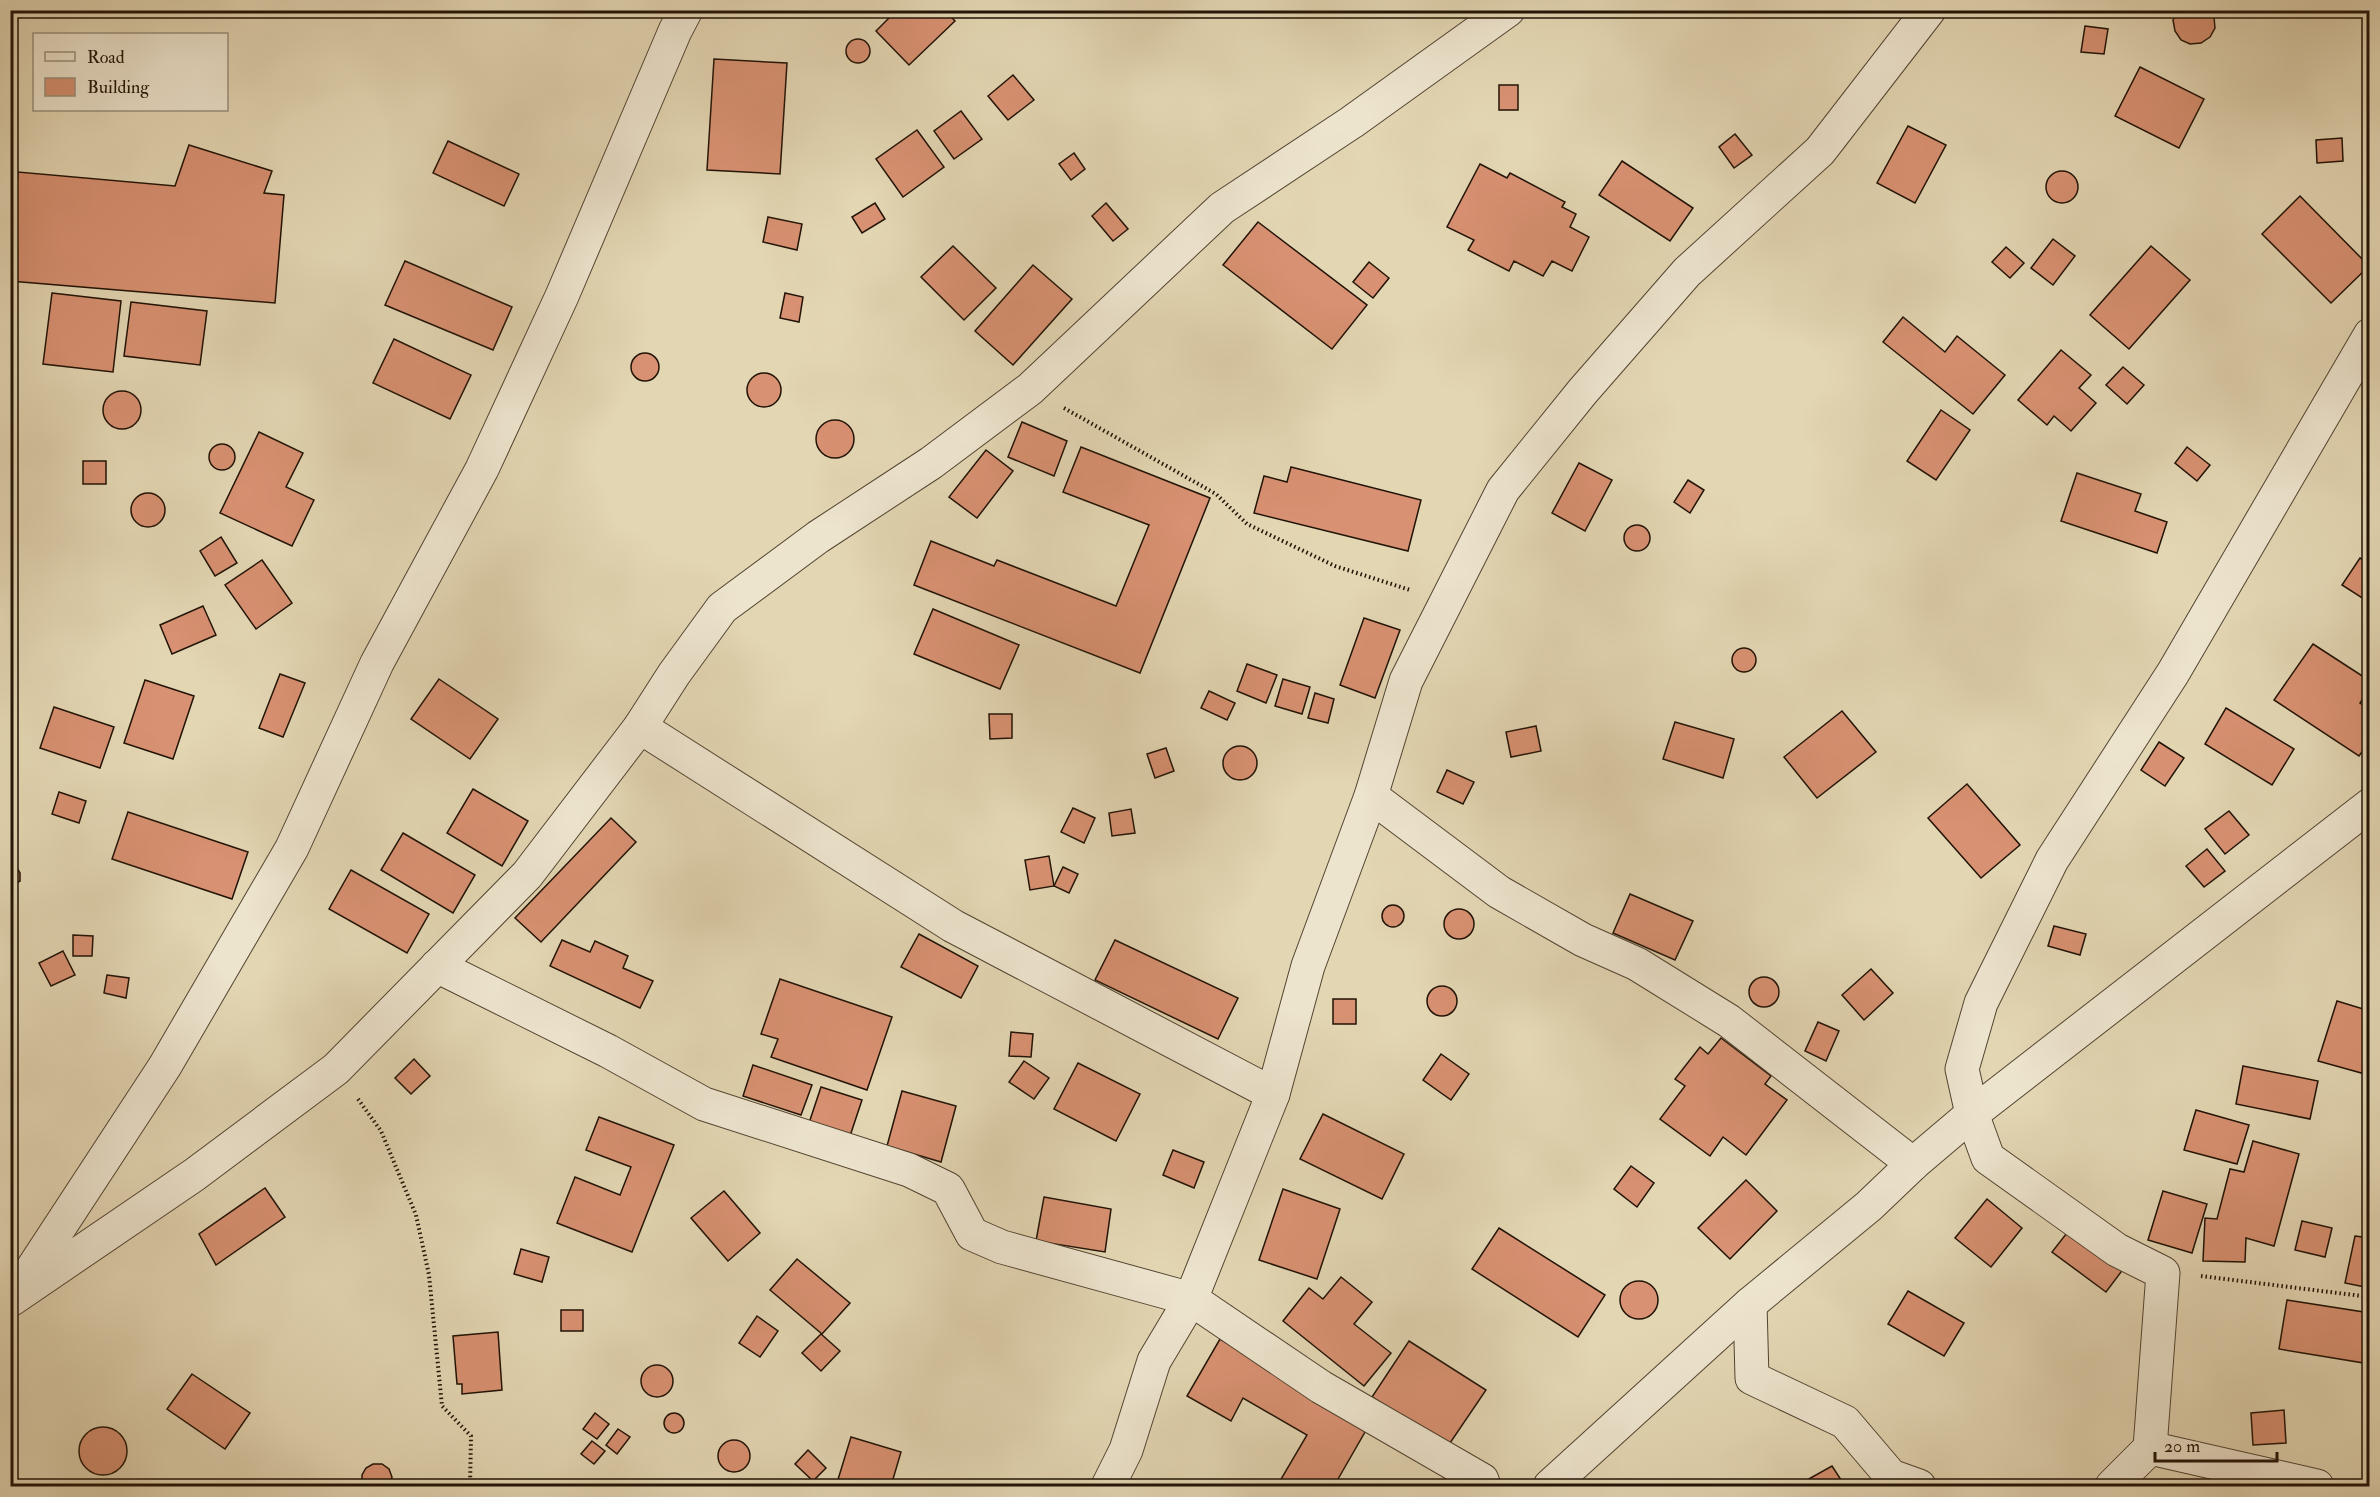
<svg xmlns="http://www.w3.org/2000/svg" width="2380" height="1497" viewBox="0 0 2380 1497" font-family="'IM FELL Double Pica',serif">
<rect width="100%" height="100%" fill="#e3d6b3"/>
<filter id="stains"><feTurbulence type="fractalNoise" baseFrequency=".00333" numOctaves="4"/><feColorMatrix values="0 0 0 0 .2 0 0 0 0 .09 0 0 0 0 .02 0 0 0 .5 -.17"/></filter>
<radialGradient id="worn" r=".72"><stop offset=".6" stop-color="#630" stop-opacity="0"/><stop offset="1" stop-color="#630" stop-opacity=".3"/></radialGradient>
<!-- building -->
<g fill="#d89172" stroke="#211306" stroke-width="1.5">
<polygon points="897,10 945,10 955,21 909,65 876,31"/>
<polygon points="1117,10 1185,10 1185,11 1118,13"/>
<polygon points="1271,10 1290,10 1287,17"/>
<polygon points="2044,10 2072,10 2072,14"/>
<polygon points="2178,10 2209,10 2214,17 2215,28 2210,37 2201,43 2190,44 2181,40 2175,31 2173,20"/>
<polygon points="2356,10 2370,10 2370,16"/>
<polygon points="2085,26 2108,29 2104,54 2081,52"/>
<circle cx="858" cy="51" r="12"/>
<polygon points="714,59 787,63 780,174 707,170"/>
<polygon points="2140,67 2204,99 2179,148 2115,116"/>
<polygon points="1013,75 1034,100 1008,120 988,96"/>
<rect x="1499" y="85" width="19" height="25"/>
<polygon points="961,111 982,139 954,159 934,131"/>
<polygon points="1908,126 1946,145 1915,203 1877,183"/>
<polygon points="917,130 944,167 903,197 876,159"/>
<polygon points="1735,134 1752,155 1734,168 1719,147"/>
<polygon points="2342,138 2343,161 2317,163 2316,140"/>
<polygon points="448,141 519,174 504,206 433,173"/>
<polygon points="189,145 272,171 264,193 284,195 275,303 10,281 18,172 175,186"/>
<polygon points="1074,153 1085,169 1071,180 1059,164"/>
<polygon points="1622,161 1693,208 1670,241 1599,195"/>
<polygon points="1480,164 1507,178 1510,173 1565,202 1562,207 1576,214 1570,227 1589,237 1572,271 1552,261 1543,276 1514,261 1509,271 1468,250 1474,240 1447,227"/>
<circle cx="2062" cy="187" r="16"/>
<polygon points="2300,196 2369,266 2331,303 2262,234"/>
<polygon points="875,203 885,219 862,233 852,217"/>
<polygon points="1106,203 1128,229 1113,241 1092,216"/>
<polygon points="768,217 802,224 797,250 763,242"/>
<polygon points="1258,222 1367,305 1332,349 1223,265"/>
<polygon points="2053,239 2075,256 2053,285 2031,268"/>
<polygon points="953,246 996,288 964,320 921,277"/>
<polygon points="2151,246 2190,280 2129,349 2090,315"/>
<polygon points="2006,247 2024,263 2010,278 1992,262"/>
<polygon points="405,261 512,307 493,350 385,305"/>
<polygon points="1369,262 1389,278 1373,298 1353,282"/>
<polygon points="1033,265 1072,299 1013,365 975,331"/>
<polygon points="52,293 121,301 113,372 43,364"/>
<polygon points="785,293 803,297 799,322 780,318"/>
<polygon points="131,302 207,311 200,365 124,356"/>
<polygon points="1903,317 1945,352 1957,336 2005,375 1973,414 1883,342"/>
<polygon points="394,339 471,375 450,419 373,383"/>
<polygon points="2061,350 2091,375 2079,388 2096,403 2071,431 2054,416 2047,425 2018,400"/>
<circle cx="645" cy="367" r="14"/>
<polygon points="2123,367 2144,385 2127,404 2106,385"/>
<circle cx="764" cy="390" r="17"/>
<circle cx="122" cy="410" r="19"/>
<polygon points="1941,410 1970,430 1936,480 1907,461"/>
<circle cx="835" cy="439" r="19"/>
<polygon points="1022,422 1067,441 1054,476 1008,457"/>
<polygon points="259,432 303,453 286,487 314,500 292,546 220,513"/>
<circle cx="222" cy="457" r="13"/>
<polygon points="1081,447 1210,498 1140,673 914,585 931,541 994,566 997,560 1116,606 1149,525 1063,492"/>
<polygon points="2187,447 2210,465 2197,481 2175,463"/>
<polygon points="986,450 1013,471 977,518 949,497"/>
<rect x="83" y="461" width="23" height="23"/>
<polygon points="1579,463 1612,480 1585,531 1552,513"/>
<polygon points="1291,467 1421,500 1408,551 1254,513 1264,476 1287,482"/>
<polygon points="2077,473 2141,494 2135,511 2167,522 2157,553 2061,521"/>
<polygon points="1688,480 1704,490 1690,513 1674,502"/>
<circle cx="148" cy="510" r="17"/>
<circle cx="1637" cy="538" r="13"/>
<polygon points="221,537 237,563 215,576 200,551"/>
<polygon points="2360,558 2370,564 2370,603 2342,585"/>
<polygon points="262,560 292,603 256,629 225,585"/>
<polygon points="203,606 216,635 172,654 160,625"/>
<polygon points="933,609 1019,645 1000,689 914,654"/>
<polygon points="1364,618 1400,630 1375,698 1340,685"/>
<polygon points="2313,644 2370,681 2370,688 2360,703 2370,710 2370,741 2359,756 2274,700"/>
<circle cx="1744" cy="660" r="12"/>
<polygon points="1247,664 1277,675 1266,703 1237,691"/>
<polygon points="280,674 305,683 283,737 259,728"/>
<polygon points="439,679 498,719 470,759 411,719"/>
<polygon points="1283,679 1310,687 1302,714 1275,706"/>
<polygon points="145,680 194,696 173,759 124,743"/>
<polygon points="1209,691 1235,703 1227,720 1201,708"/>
<polygon points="1315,693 1334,699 1328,723 1308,718"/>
<polygon points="54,707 114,727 100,768 40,748"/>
<polygon points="2226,708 2294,749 2272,785 2205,744"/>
<polygon points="1842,711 1876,752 1817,798 1784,757"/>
<polygon points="989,714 1012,714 1012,738 990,739"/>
<polygon points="1675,722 1734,739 1723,778 1663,759"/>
<polygon points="1536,726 1541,751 1511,757 1506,732"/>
<polygon points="2159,742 2184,758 2165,786 2141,770"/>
<circle cx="1240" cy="763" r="17"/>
<polygon points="1166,748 1174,771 1155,778 1147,754"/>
<polygon points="1447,770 1474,782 1463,804 1437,792"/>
<polygon points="1967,784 2020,845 1981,878 1928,818"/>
<polygon points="473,789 528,821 502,866 447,833"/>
<polygon points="59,792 86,801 79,823 52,814"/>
<polygon points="1073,808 1095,818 1084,843 1061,832"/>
<polygon points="1131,809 1135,833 1112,836 1109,813"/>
<polygon points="2229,811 2249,835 2225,854 2205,829"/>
<polygon points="128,812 248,852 232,899 112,859"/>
<polygon points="611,818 636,842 541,942 515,918"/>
<polygon points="403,833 475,875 453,913 381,870"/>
<polygon points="2207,849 2225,871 2204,887 2186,866"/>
<polygon points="1049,856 1054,886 1030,890 1025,860"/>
<polygon points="10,863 16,866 20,873 20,881 10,887"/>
<polygon points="1063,867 1078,874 1069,893 1054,886"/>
<polygon points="351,870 429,914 407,953 329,909"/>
<polygon points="1630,894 1693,921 1675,960 1613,933"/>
<circle cx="1393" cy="916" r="11"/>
<circle cx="1459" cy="924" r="15"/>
<polygon points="2054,926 2086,934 2080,955 2048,946"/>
<polygon points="919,934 978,966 961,998 901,967"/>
<polygon points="73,935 93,936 92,956 73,956"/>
<polygon points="562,940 590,952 595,941 628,956 623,968 653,981 640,1008 550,966"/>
<polygon points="1115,940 1238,998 1218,1039 1095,980"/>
<polygon points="63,951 75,975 51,986 39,963"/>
<polygon points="1871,969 1893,993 1864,1020 1842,995"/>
<polygon points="107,975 129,978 126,998 104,993"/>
<circle cx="1764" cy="992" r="15"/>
<polygon points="780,979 892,1017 867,1090 771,1057 778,1039 761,1034"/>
<circle cx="1442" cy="1001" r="15"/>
<rect x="1333" y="999" width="23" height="25"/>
<polygon points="2337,1001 2370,1011 2370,1059 2365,1074 2318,1061"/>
<polygon points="1818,1022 1839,1031 1826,1061 1805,1051"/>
<polygon points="1011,1032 1033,1034 1031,1057 1009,1056"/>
<polygon points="1721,1038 1771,1076 1765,1084 1787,1100 1746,1155 1723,1137 1710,1156 1660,1119 1685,1086 1675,1079 1700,1047 1708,1054"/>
<polygon points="1441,1054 1469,1074 1451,1100 1423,1080"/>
<polygon points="414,1059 430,1076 411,1094 395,1078"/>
<polygon points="1024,1061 1049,1078 1034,1099 1009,1082"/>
<polygon points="1078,1063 1140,1094 1116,1141 1054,1109"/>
<polygon points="753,1065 812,1085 801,1115 743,1096"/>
<polygon points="2243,1066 2318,1081 2310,1119 2236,1104"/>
<polygon points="821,1087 862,1100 850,1136 809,1123"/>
<polygon points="902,1091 956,1106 941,1162 887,1146"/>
<polygon points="2196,1110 2249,1125 2237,1164 2184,1150"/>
<polygon points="1323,1114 1404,1154 1382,1199 1300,1159"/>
<polygon points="599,1117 674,1145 632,1252 557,1223 575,1177 620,1195 631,1167 586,1150"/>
<polygon points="2253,1141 2299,1154 2274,1246 2246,1238 2245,1262 2203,1261 2205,1218 2217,1219 2230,1169 2244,1172"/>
<polygon points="1173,1150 1204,1162 1194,1188 1163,1175"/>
<polygon points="1631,1166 1654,1183 1637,1207 1614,1189"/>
<polygon points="1746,1180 1777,1211 1730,1259 1698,1228"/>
<polygon points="265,1188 285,1217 216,1265 199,1234"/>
<polygon points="1283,1189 1340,1209 1317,1279 1259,1260"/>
<polygon points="724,1191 760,1233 728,1261 691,1218"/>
<polygon points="2163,1191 2207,1204 2192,1253 2148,1240"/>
<polygon points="1044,1197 1111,1209 1105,1252 1036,1241"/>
<polygon points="1987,1199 2022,1228 1991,1267 1955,1238"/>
<polygon points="2302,1221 2332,1228 2325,1257 2295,1250"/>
<polygon points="1499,1228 1605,1295 1578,1337 1472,1269"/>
<polygon points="2070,1229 2124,1268 2106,1292 2052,1252"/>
<polygon points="2355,1236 2370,1238 2370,1288 2345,1283"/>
<polygon points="521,1249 549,1257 542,1282 514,1274"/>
<polygon points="797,1259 850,1303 822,1334 770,1290"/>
<polygon points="1341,1277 1372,1302 1354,1324 1391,1353 1364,1386 1283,1321 1309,1288 1323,1299"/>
<circle cx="1639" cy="1300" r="19"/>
<polygon points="1908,1291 1964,1323 1944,1356 1888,1324"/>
<polygon points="2287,1300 2370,1313 2370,1364 2279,1349"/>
<rect x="561" y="1310" width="22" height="21"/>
<polygon points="757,1316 778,1331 760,1357 739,1343"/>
<polygon points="498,1332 502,1390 462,1394 462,1384 457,1384 453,1336"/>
<polygon points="821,1334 840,1351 821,1371 802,1353"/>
<polygon points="1220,1339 1369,1425 1334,1486 1277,1486 1307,1435 1243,1398 1231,1421 1187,1396"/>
<polygon points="1409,1341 1486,1390 1448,1446 1372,1397"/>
<circle cx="657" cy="1381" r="16"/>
<polygon points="192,1374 250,1413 225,1449 167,1409"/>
<polygon points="2284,1410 2286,1443 2253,1445 2251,1413"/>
<circle cx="674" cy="1423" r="10"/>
<polygon points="595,1413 609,1424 597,1439 583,1429"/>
<circle cx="103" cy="1451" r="24"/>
<polygon points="618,1429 630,1437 617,1454 606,1445"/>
<polygon points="851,1437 901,1452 891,1486 836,1486"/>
<circle cx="734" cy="1456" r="16"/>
<polygon points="592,1441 605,1451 594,1464 581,1454"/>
<polygon points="808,1450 826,1468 813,1481 795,1464"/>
<polygon points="373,1464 382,1464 389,1469 392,1477 389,1486 364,1486 362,1484 362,1475 366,1468"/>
<polygon points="1832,1466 1845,1486 1799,1486 1798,1485"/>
</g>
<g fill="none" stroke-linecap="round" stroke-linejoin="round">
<!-- minor casing -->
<g stroke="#524431" stroke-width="35">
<g id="minor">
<polyline points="640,727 953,926 1273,1094"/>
<polyline points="1371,796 1499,892 1583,940 1637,964 1729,1021 1913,1164"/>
<polyline points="437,966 608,1051 704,1104 909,1170 948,1189 972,1234 1002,1247 1191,1299 1321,1387 1482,1480 1484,1486"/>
<polyline points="21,1286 165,1066 292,848 377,663 482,469 562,296 675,31 686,10"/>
<polyline points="12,1299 194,1175 336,1069 527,875 640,727 674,674 722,608 818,537 931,463 1030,389 1222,208 1352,122 1508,10"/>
<polyline points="1750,1304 1752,1378 1845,1422 1891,1476 1919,1486"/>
<polyline points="2150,1448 2163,1273 2117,1250 1988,1158 1972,1114 1962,1069 1981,1003 2052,860 2173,673 2370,335"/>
<polyline points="1108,1486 1126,1450 1154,1361 1191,1299 1273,1094 1308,966 1371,796 1406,681 1503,490 1583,391 1687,272 1820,151 1929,10"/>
<polyline points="1550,1486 1750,1304 1869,1206 1913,1164 1972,1114 2370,805"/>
<polyline points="2112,1486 2150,1448 2317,1486"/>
</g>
</g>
<!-- path -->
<g stroke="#211306" stroke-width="4" stroke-dasharray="1.5 3" stroke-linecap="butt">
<polyline points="1064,408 1216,494 1247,524 1335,566 1410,590"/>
<polyline points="2363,859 2370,869"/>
<polyline points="358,1099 381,1131 416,1215 429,1275 442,1406 471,1436 470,1486"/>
<polyline points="2201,1276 2370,1297"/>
</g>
<!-- minor -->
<use href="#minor" stroke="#ede4ce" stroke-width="33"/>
</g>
<!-- margin -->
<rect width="2380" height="1497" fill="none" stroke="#e3d6b3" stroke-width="36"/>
<rect x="12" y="12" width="2356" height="1473" fill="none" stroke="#211306" stroke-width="3"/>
<rect x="18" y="18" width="2344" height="1461" fill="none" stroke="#211306" stroke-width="1.5"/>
<!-- legend -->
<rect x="33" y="33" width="195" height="78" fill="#ede4ce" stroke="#9b907e" stroke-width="1.5"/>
<rect x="45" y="52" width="30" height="9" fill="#ede4ce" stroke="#9b907e" stroke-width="1.5"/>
<text x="87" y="63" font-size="18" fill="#211306">Road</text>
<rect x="45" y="78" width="30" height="18" fill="#d89172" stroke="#9b907e" stroke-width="1.5"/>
<text x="87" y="93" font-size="18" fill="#211306">Building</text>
<!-- scale -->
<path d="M2155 1452v9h122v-9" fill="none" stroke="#211306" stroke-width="3"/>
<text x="2164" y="1452" font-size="18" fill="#211306" stroke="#ede4ce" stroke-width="4.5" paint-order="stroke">20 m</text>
<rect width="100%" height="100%" filter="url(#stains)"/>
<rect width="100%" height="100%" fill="url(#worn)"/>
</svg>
